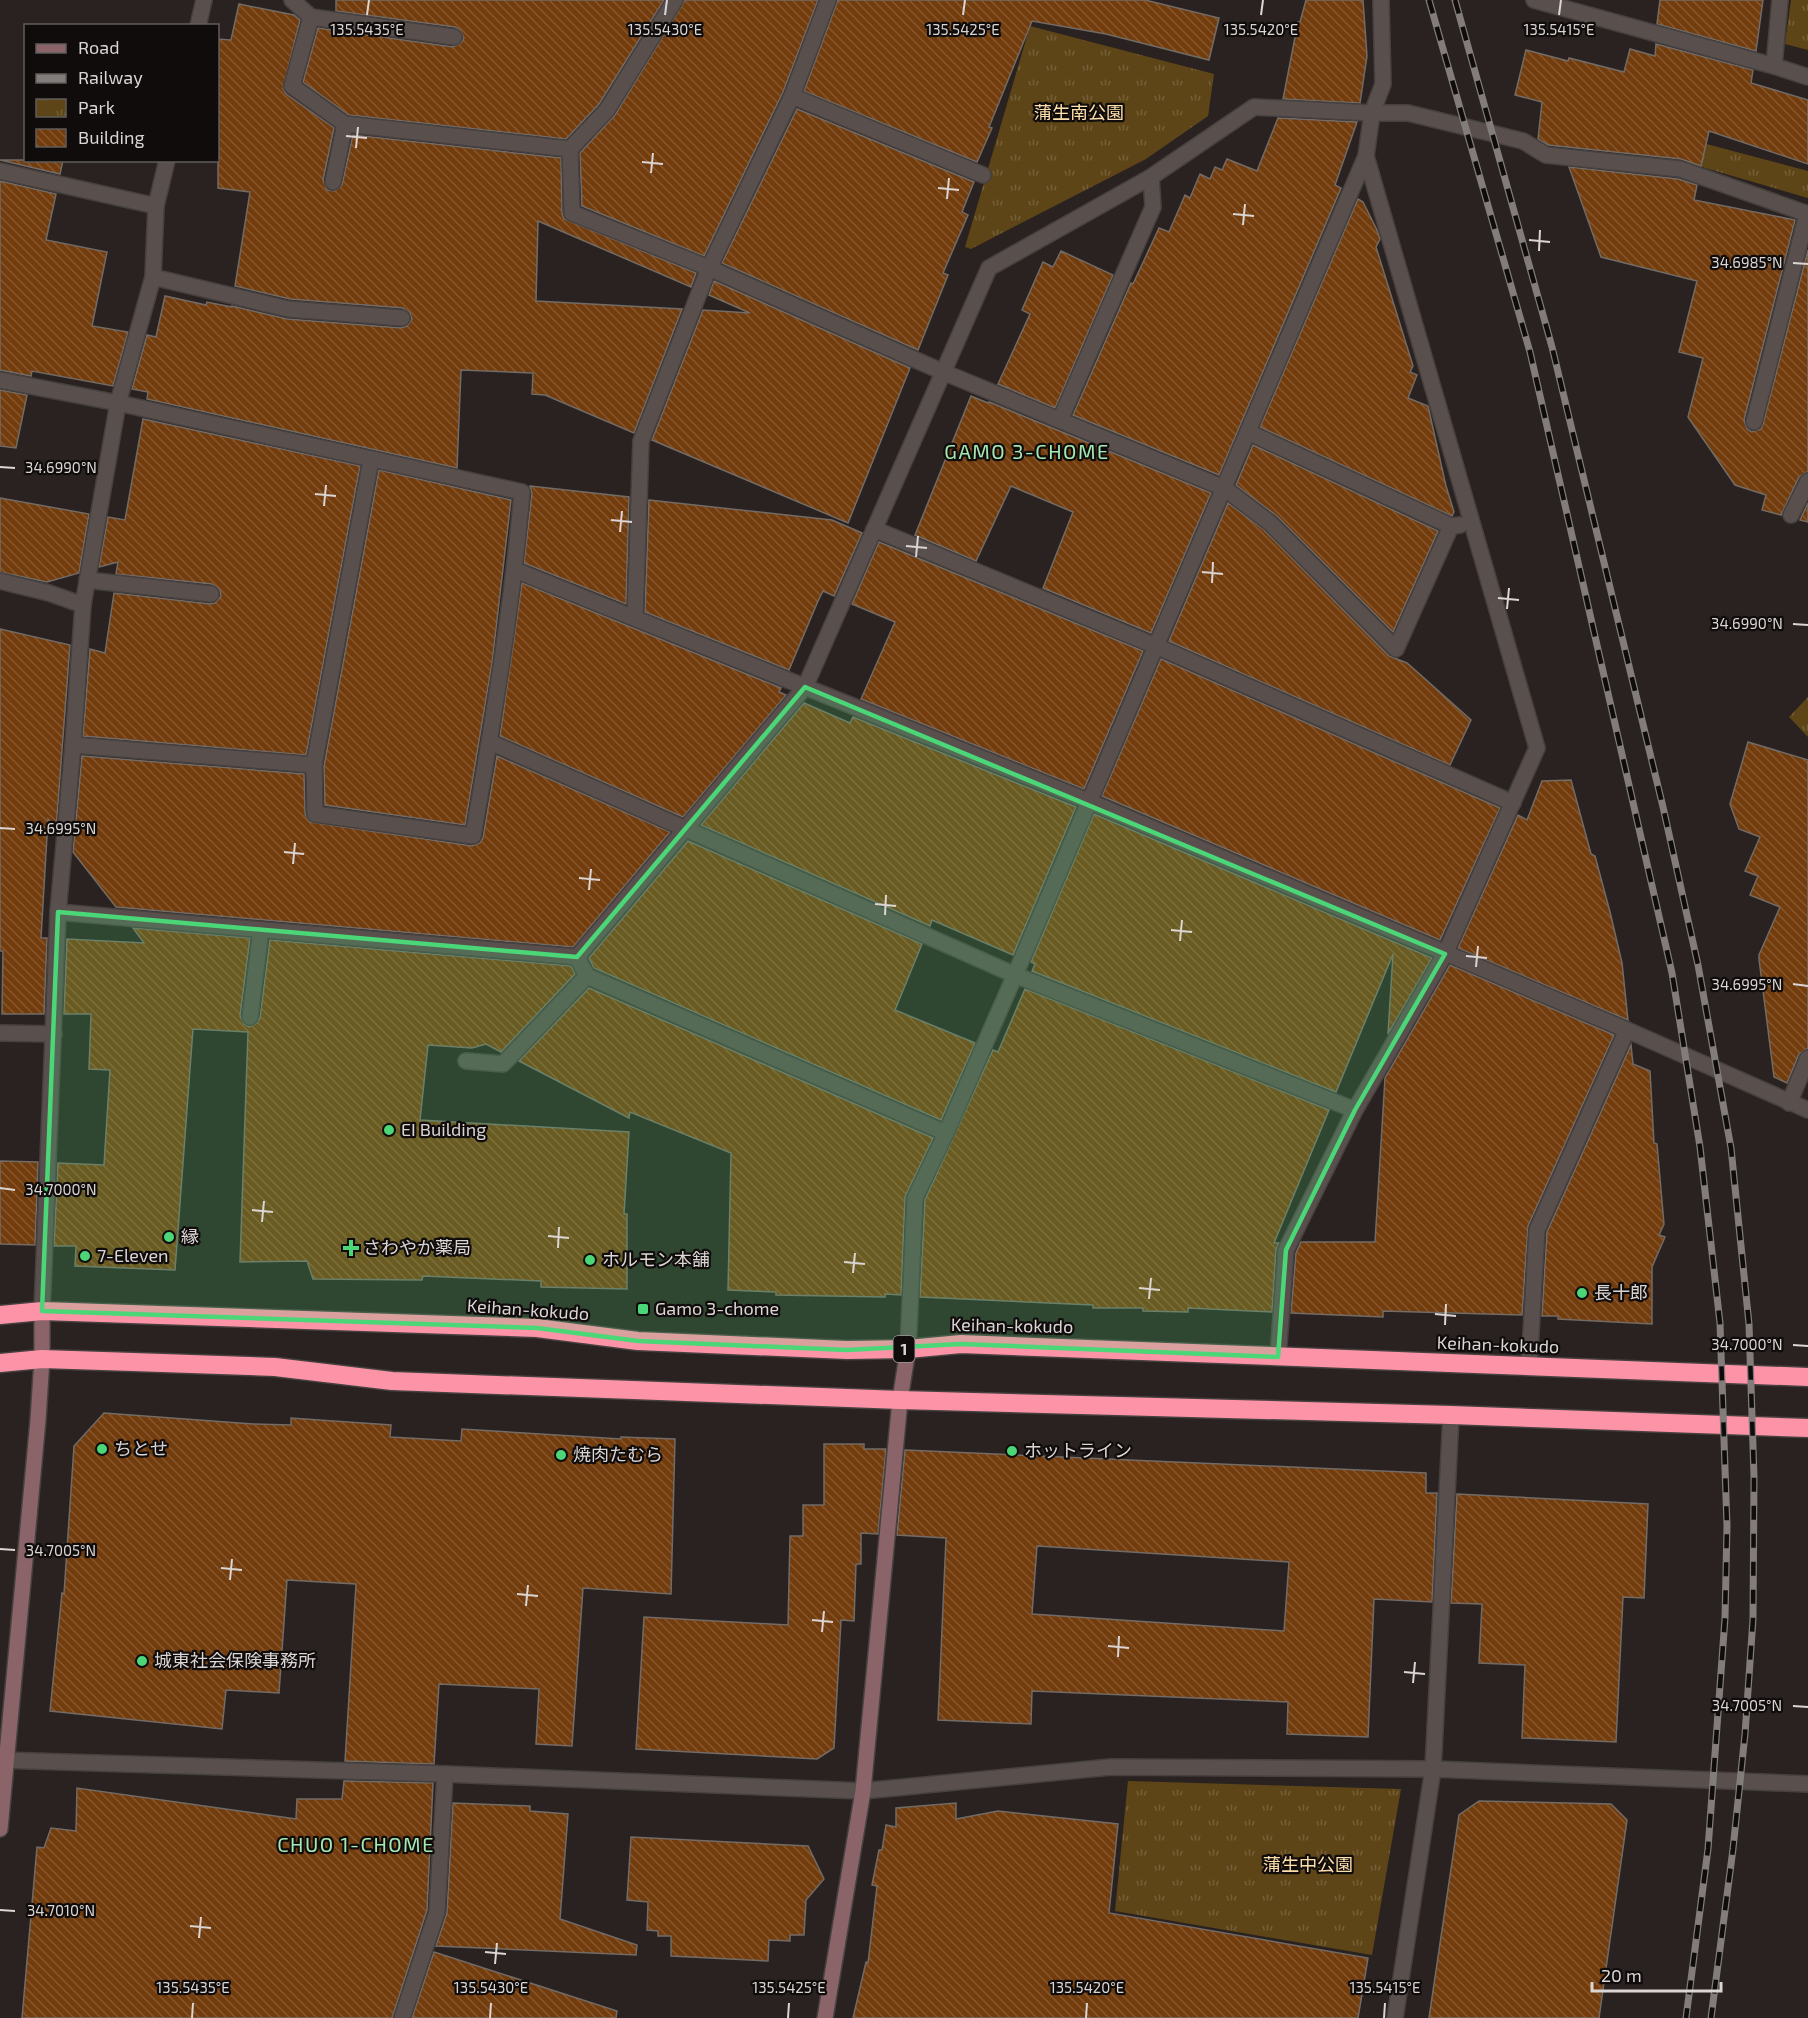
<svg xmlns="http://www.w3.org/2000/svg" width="1808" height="2018" viewBox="0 0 1808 2018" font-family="'Exo 2','Noto Sans JP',sans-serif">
<defs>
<pattern id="park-tufts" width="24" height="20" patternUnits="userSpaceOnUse" patternTransform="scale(1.5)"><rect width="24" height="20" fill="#5e4517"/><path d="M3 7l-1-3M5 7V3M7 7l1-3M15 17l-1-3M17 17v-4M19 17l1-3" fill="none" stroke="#745f38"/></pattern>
<pattern id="building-back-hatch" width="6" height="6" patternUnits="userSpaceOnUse" patternTransform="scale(1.5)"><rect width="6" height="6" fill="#723c0d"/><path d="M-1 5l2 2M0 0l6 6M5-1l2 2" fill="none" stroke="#86572f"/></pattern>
</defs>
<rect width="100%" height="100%" fill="#292220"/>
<!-- park -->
<g fill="url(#park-tufts)">
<polygon points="1791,0 1808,0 1808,50 1785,44"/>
<polygon points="1030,26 1214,74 1208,116 1146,159 971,249 965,247"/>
<polygon points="1695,141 1808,171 1808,198 1688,163"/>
<polygon points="1808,697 1808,737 1789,717"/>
<polygon points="1128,1781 1401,1789 1372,1955 1115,1911"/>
</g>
<!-- building -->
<g fill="url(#building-back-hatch)" stroke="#726b66" stroke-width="1.5" fill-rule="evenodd">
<polygon points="336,0 664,0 599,104 566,139 349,115 303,82 318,28 453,47 461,43 464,38 460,30 455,27 336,11"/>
<polygon points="685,0 818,0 783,92 704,256 582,206 580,153 615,115"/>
<polygon points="838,0 1145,0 1219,18 1209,60 1106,34 1032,21 989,127 992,128 977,162 804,91"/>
<polygon points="1306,0 1363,0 1367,56 1360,103 1283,99 1298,22 1300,22"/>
<polygon points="1660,0 1763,0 1756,51 1657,24"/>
<polygon points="239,4 294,15 300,20 283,89 286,94 334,128 323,180 327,190 335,191 342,185 353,135 561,158 562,213 564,219 696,273 691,287 538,221 536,301 682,309 634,433 545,395 532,394 533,373 461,370 457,468 147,399 148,392 132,389 147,335 156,337 165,296 206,305 207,302 232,307 232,306 287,319 401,328 407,326 412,319 410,313 403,308 290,299 235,286 250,192 218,188 218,39 231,40"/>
<polygon points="1656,44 1753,70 1751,83 1808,100 1808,164 1709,131 1701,166 1681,159 1548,145 1538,139 1542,102 1515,95 1526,50 1568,61 1569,58 1624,72 1630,49 1655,56"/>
<polygon points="797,109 974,182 962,212 968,215 943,273 948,275 918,350 722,263"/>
<polygon points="1278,118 1357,122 1335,185 1341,188 1219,475 1073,415 1131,283 1133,284 1159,228 1169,232 1185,195 1190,198 1200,174 1210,179 1215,167 1222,170 1227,159 1257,171"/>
<polygon points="0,160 63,160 60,174"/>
<polygon points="1569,167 1678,179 1697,185 1694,200 1795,220 1744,420 1747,429 1752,432 1761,429 1763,424 1808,250 1808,471 1799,477 1781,515 1762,510 1766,495 1735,485 1688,417 1703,358 1679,352 1697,281 1601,257"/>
<polygon points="0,181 56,194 46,240 107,252 92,326 128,332 113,386 32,371 31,376 0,370"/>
<polygon points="1358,199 1363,202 1377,230 1380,239 1376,247 1413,366 1410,372 1417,375 1408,398 1428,406 1446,486 1454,512 1452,516 1260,427"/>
<polygon points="1061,251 1113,275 1055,408 998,384 1030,314 1022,310 1043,262 1053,267"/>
<polygon points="714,281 910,368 848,523 652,440 703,310 750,313 709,295"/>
<polygon points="0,390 27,395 16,448 0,446"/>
<polygon points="971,396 988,403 989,402 1211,493 1151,633 1043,588 1073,512 1011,486 976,561 915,535"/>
<polygon points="143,419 360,466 306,755 83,736 90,649 105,653 114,593 210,604 215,603 221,596 220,590 212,584 116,574 118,562 99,567 108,517 125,520"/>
<polygon points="1253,445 1438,531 1393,632 1277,516 1236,485"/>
<polygon points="379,470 511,500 492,663 465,825 325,805 324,766"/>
<polygon points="530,486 629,497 626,604 524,563 532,493"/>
<polygon points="0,498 89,514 79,573 47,582 0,572"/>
<polygon points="649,500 832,520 862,533 834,596 823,591 818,601 789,670 645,612"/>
<polygon points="1228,503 1264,530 1389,656 1407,663 1471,720 1450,765 1169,641"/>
<polygon points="1808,503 1808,522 1800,520"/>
<polygon points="879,542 1143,651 1084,789 861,699 895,622 852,604"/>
<polygon points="522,583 781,688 779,692 786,695 683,817 500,736"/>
<polygon points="0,629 70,645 56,829 48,819 41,938 47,938 44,1014 2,1014 3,951 0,951"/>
<polygon points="1161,659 1500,808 1440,940 1102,796"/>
<polygon points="804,703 850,723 853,717 1076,807 1013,955 932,920 930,926 701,825"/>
<polygon points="1748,742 1808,760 1808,1048 1799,1054 1787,1083 1774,1077 1759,959 1759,955 1780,907 1750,895 1758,876 1745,871 1760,837 1739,829 1730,804"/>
<polygon points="82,756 304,774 305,814 310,822 472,846 480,843 483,838 497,756 670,832 573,947 116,907 73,852"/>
<polygon points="1571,780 1591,854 1595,856 1610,912 1622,963 1628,1020 1458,948 1518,815 1527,820 1542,781"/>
<polygon points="1094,814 1432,958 1388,1034 1393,954 1336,1092 1032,971 1035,964 1031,962"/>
<polygon points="688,841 922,944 895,1010 975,1043 941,1120 594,968 589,958"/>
<polygon points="133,928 250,938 240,1016 244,1024 249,1027 257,1023 260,1018 270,940 571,966 575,974 501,1052 486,1044 472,1048 428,1045 420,1120 629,1132 624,1214 627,1214 627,1289 541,1287 541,1281 423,1276 422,1280 313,1279 307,1261 240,1262 248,1032 193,1029 175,1270 75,1266 76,1246 54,1246 58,1163 104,1165 110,1070 89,1069 91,1014 64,1014 67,939 144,943"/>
<polygon points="1450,965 1614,1035 1528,1226 1522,1315 1383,1311 1383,1317 1291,1313 1296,1253 1301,1242 1375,1242 1385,1078"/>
<polygon points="589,988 933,1138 905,1197 901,1295 885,1294 885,1297 776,1295 776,1292 728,1290 731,1153 630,1112 629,1118 519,1061"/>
<polygon points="1025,989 1329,1110 1274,1243 1279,1243 1276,1249 1272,1312 1188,1308 1188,1312 1143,1311 1143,1308 1093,1308 1093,1305 920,1297 925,1200 993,1050 998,1052"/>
<polygon points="1631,1045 1633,1064 1650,1071 1654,1143 1657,1144 1664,1224 1659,1235 1665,1237 1652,1267 1652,1324 1558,1319 1558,1316 1542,1316 1547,1232"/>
<polygon points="0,1161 38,1162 35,1245 0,1244"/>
<polygon points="104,1413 253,1424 291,1425 291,1418 391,1425 390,1437 461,1441 462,1429 621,1439 621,1437 675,1439 671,1594 583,1588 572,1746 536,1744 539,1689 439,1684 434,1764 345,1761 356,1584 287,1580 279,1693 226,1690 222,1729 50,1711 62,1593 64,1594 74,1446"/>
<polygon points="824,1444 864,1444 864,1449 886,1449 878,1534 861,1533 861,1564 856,1564 854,1621 841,1620 834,1748 817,1759 636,1749 644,1617 788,1625 790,1536 803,1536 803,1505 824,1505"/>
<path d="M905 1450 1426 1473V1493H1437L1432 1602 1374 1599 1368 1737 1287 1734 1288 1702 1032 1691 1031 1724 938 1720 946 1538 897 1535ZM1037 1546 1289 1562 1284 1631 1032 1614Z"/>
<polygon points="1457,1494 1648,1504 1644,1598 1623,1597 1616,1742 1522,1738 1525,1665 1479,1663 1482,1604 1451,1603"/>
<polygon points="344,1781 433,1783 427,1910 392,2018 22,2018 37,1847 44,1848 51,1828 76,1831 77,1788 296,1819 297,1799 342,1799"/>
<polygon points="1479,1801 1611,1804 1627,1820 1599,2018 1429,2018 1459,1815"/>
<polygon points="453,1803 530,1806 530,1811 568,1814 560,1919 637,1945 636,1955 436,1946 447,1913"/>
<polygon points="956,1803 956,1819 998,1811 1118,1824 1109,1913 1368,1958 1358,2018 853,2018 866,1962 868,1963 877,1886 872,1885 879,1850 882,1850 886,1825 896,1827 896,1808"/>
<polygon points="631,1837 808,1846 824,1879 806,1900 804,1935 790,1935 790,1941 769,1940 768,1961 671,1956 671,1936 658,1936 658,1931 647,1930 648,1902 627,1900"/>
<polygon points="434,1952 617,2011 616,2018 412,2018"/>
</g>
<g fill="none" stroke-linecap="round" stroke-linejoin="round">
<!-- lane casing -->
<g stroke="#46403f" stroke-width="18">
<g id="lane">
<polyline points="792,96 983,175"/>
<polyline points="333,182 345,124"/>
<polyline points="250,1017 261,930"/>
</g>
</g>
<!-- street casing -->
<g stroke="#46403f" stroke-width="18">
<g id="street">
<polyline points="292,0 311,17 292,86 345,124 570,149 572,213 709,268 943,372 1224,488 1270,523 1396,649 1451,526"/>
<polyline points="1534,0 1774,66 1808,77"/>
<polyline points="311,17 454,37"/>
<polyline points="198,26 204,0"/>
<polyline points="1774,66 1780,0"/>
<polyline points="570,149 607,110 675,0"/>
<polyline points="0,171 156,206"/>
<polyline points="153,277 288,309 402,318"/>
<path d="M0 380 118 403 522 492C512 608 493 722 473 836L315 814 314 765 73 745"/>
<polyline points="1060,420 1153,207 1151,177"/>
<polyline points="1754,422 1807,214"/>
<polyline points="1248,432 1451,526 1460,525"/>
<polyline points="1791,515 1808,481"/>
<polyline points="874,529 1156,646 1513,803"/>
<polyline points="515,570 1088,801 1627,1030 1808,1110"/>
<polyline points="87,580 211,594"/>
<polyline points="0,581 49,593 83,605"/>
<polyline points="635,618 641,441 709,268 792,96 828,0"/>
<polyline points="490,742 1015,975 1355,1110"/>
<polyline points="314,765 371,460"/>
<polyline points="58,912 577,957 805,687 989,268 1151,177 1254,107 1372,113 1408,113 1523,141 1546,155 1680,169 1808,214"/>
<polyline points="577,957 587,976 946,1133"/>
<polyline points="0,1033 54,1034"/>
<polyline points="466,1061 503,1064 587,976"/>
<polyline points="1789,1103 1808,1058"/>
<polyline points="42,1311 58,912 73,745 83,605 118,403 153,277 156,206 167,160"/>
<polyline points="908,1349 915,1198 946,1133 1015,975 1366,156"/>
<polyline points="1278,1357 1286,1250 1355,1110 1445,954 1537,748 1366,156 1372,113 1383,84 1381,0"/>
<polyline points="1529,1367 1537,1230 1627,1030"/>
<polyline points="0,1760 445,1774 863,1791 1111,1767 1433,1769 1808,1784"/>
<polyline points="402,2018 437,1912 445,1774"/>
<polyline points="1395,2018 1433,1769 1451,1415"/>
</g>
</g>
<!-- secondary casing -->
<g stroke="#46403f" stroke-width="18">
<g id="secondary">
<polyline points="0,1829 38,1420 42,1359 42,1311"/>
<polyline points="825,2018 863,1791 900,1400 908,1349"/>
</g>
</g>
<!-- highway casing -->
<g stroke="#46403f" stroke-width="21">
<g id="highway">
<polyline points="0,1315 42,1311 537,1328 638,1341 847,1350 908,1349 961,1344 1808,1377"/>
<polyline points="0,1363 42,1359 133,1362 275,1367 392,1381 900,1400 1451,1415 1808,1428"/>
</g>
</g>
<!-- lane -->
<use href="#lane" stroke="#59504e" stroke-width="15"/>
<!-- street -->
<use href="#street" stroke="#59504e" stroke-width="15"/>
<!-- secondary -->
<use href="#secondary" stroke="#8a6469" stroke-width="15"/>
<!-- highway -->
<use href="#highway" stroke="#fd93a7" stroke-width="18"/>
<!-- rail casing -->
<g stroke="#827c7a" stroke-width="7">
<g id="rail">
<polyline points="1429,0 1530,352 1672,973 1700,1147 1720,1323 1727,1526 1725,1618 1708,1849 1686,2018"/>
<polyline points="1455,0 1552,347 1663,807 1698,965 1731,1148 1749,1324 1754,1477 1753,1619 1745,1734 1733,1849 1711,2018"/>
</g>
</g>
<!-- rail -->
<use href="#rail" stroke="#0f0c0b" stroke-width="4.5" stroke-dasharray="14" stroke-linecap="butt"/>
</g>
<!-- marked area -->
<path fill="#4bd677" fill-opacity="0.2" stroke="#4bd677" stroke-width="4.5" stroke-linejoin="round" d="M805 687 1445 954 1355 1110 1286 1250 1278 1357 961 1344 847 1350 638 1341 537 1328 42 1311 58 912 577 957Z"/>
<!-- ticks -->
<path fill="none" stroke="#dbd5d4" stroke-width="2" d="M367 15 369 0M665 15 667 0M963 15 965 0M1261 15 1263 0M1559 15 1561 0M346 136 367 138M356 148 358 127M642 162 663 164M651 173 653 153M938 188 959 190M947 199 949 178M1233 214 1254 216M1243 225 1245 204M1529 240 1550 242M1539 251 1540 230M1793 263 1808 264M0 467 15 468M315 494 336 496M324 506 326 485M611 520 632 522M620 532 622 511M906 546 927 548M916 557 918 536M1202 572 1223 574M1212 583 1213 562M1498 598 1519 600M1507 609 1509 588M1793 624 1808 625M0 828 15 829M284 852 304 854M293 864 295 843M579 878 600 880M589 890 591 869M875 904 896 906M885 915 886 895M1171 930 1192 932M1180 941 1182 920M1466 956 1487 958M1476 967 1478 946M1793 984 1808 986M0 1188 15 1190M252 1210 273 1212M262 1222 264 1201M548 1236 569 1238M558 1248 559 1227M844 1262 865 1264M853 1273 855 1253M1139 1288 1160 1290M1149 1299 1151 1278M1435 1314 1456 1316M1445 1325 1446 1304M1793 1345 1808 1346M0 1549 15 1550M221 1568 242 1570M230 1580 232 1559M517 1594 538 1596M526 1606 528 1585M812 1620 833 1622M822 1632 824 1611M1108 1646 1129 1648M1118 1657 1119 1636M1404 1672 1425 1674M1413 1683 1415 1662M1793 1706 1808 1707M0 1910 15 1911M190 1926 211 1928M199 1938 201 1917M485 1952 506 1954M495 1964 497 1943M192 2018 193 2003M490 2018 491 2003M788 2018 789 2003M1086 2018 1087 2003M1384 2018 1385 2003"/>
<!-- markers -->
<g fill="#4bd677" stroke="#0f0c0b" stroke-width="2">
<circle cx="389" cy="1130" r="6"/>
<circle cx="169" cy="1237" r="6"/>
<path d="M348 1239h6v6h6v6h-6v6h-6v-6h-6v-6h6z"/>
<circle cx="85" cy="1256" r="6"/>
<circle cx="590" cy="1260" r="6"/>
<circle cx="1582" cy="1293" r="6"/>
<rect x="637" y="1303" width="12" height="12" rx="3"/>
<circle cx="102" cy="1449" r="6"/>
<circle cx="1012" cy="1451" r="6"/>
<circle cx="561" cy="1455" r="6"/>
<circle cx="142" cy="1661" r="6"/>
</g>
<g text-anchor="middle" stroke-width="4.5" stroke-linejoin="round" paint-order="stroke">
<!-- shield labels -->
<rect fill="#0f0c0b" stroke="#9e9998" stroke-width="1.5" x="893.5" y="1336" width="21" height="26" rx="4.5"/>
<g font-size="16" font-weight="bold" fill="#dbd5d4">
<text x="904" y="1355">1</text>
</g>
<!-- park labels -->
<g font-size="18" fill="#fedfac" stroke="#0f0c0b">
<text x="1079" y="119">蒲生南公園</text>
<text x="1308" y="1871">蒲生中公園</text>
</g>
<!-- poi labels -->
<g font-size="18" fill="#dbd5d4" stroke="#0f0c0b" text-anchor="start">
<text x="401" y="1136">EI Building</text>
<text x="181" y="1243">縁</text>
<text x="363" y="1254">さわやか薬局</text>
<text x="97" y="1262">7-Eleven</text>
<text x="602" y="1266">ホルモン本舗</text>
<text x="1594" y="1299">長十郎</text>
<text x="655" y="1315">Gamo 3-chome</text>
<text x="114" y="1455">ちとせ</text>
<text x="1024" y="1457">ホットライン</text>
<text x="573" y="1461">焼肉たむら</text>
<text x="154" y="1667">城東社会保険事務所</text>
</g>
<!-- street labels -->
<g font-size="18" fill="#dbd5d4" stroke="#0f0c0b">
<text transform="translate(528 1310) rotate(4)" y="6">Keihan-kokudo</text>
<text transform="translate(1012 1326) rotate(1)" y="6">Keihan-kokudo</text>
<text transform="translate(1498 1345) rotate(2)" y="6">Keihan-kokudo</text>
</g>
<!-- neighbourhood labels -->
<g font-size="20" letter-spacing="1.5" fill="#a4e8b2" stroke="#0f0c0b">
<text x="1027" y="459">GAMO 3-CHOME</text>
<text x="356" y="1852">CHUO 1-CHOME</text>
</g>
</g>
<g font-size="15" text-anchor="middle" fill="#dbd5d4" stroke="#0f0c0b" stroke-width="4.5" stroke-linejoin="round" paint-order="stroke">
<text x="367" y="35">135.5435°E</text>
<text x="665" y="35">135.5430°E</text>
<text x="963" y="35">135.5425°E</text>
<text x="1261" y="35">135.5420°E</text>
<text x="1559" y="35">135.5415°E</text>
<text x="1747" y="268">34.6985°N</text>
<text x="61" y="473">34.6990°N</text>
<text x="1747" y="629">34.6990°N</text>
<text x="61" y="834">34.6995°N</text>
<text x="1747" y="990">34.6995°N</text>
<text x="61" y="1195">34.7000°N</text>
<text x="1747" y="1350">34.7000°N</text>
<text x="61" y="1556">34.7005°N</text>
<text x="1747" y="1711">34.7005°N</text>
<text x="61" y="1916">34.7010°N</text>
<text x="193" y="1993">135.5435°E</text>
<text x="491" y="1993">135.5430°E</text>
<text x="789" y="1993">135.5425°E</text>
<text x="1087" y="1993">135.5420°E</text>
<text x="1385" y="1993">135.5415°E</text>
</g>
<!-- legend -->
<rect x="24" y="24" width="195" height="138" fill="#0f0c0b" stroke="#615c5b" stroke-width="1.5"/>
<rect x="36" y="44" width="30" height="9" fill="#8a6469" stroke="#615c5b" stroke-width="1.5"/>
<text x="78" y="54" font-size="18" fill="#dbd5d4">Road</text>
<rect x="36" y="74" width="30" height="9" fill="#827c7a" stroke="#615c5b" stroke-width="1.5"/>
<text x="78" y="84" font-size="18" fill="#dbd5d4">Railway</text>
<rect x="36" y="99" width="30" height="18" fill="url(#park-tufts)" stroke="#615c5b" stroke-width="1.5"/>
<text x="78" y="114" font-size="18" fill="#dbd5d4">Park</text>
<rect x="36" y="129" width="30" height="18" fill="url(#building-back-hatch)" stroke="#615c5b" stroke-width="1.5"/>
<text x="78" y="144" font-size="18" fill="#dbd5d4">Building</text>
<!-- scale -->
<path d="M1592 1982v9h129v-9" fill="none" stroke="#dbd5d4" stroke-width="3"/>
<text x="1601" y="1982" font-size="18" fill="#dbd5d4" stroke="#0f0c0b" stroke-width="4.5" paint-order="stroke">20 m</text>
</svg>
